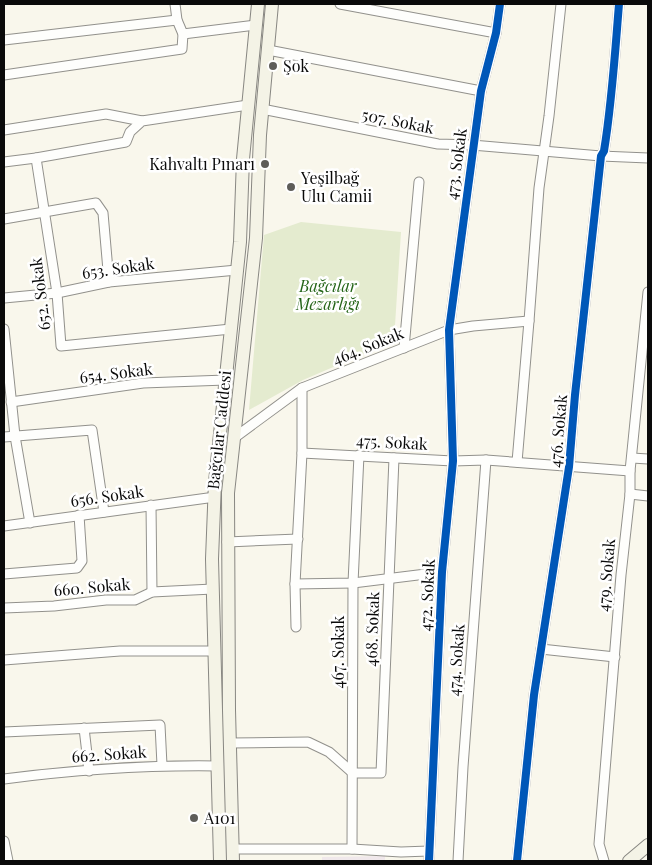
<svg xmlns="http://www.w3.org/2000/svg" width="652" height="865" viewBox="0 0 652 865" font-family="'Playfair Display',serif">
<rect width="100%" height="100%" fill="#f9f7ec"/>
<!-- industrial -->
<polygon fill="#f0e8eb" points="385,856 385,861 322,861 322,857"/>
<!-- cemetery -->
<polygon fill="#e4ebcf" points="301,222 401,232 394,341 303,380 249,410 264,235"/>
<g fill="none" stroke-linecap="round" stroke-linejoin="round">
<!-- street casing -->
<g stroke="#92918c" stroke-width="11">
<g id="street">
<polyline points="340,4 496,33"/>
<polyline points="183,34 256,25"/>
<polyline points="4,40 177,20"/>
<polyline points="268,50 481,91"/>
<polyline points="4,75 182,49 183,34 177,20 175,4"/>
<polyline points="262,109 438,144 472,145 601,156 648,158"/>
<polyline points="4,130 106,114 142,121"/>
<polyline points="36,158 57,293 61,346 231,329"/>
<polyline points="4,162 36,158 126,142 130,132 142,121 248,105"/>
<polyline points="4,219 96,203 103,213 109,282"/>
<polyline points="4,298 57,293 109,282 237,270"/>
<polyline points="4,329 15,436 30,523"/>
<polyline points="404,348 419,182"/>
<polyline points="11,402 143,383 226,380"/>
<polyline points="4,437 92,430 104,512"/>
<polyline points="234,438 302,388 449,330 473,326 529,321"/>
<polyline points="302,453 453,461 486,460 630,471"/>
<polyline points="632,458 648,459"/>
<polyline points="517,462 529,321 539,188 549,116 561,4"/>
<polyline points="630,494 648,496"/>
<polyline points="151,505 152,592"/>
<polyline points="4,526 215,497"/>
<polyline points="227,542 298,539"/>
<polyline points="4,574 77,568 82,561 79,515"/>
<polyline points="295,584 353,583 442,572"/>
<polyline points="4,608 54,606 106,600 135,600 152,592 213,589"/>
<polyline points="296,627 295,584 302,453 302,388"/>
<polyline points="541,649 615,657"/>
<polyline points="4,660 120,651 214,651"/>
<polyline points="84,728 89,771"/>
<polyline points="4,732 160,725 162,765"/>
<polyline points="229,743 308,742 329,752 353,773 381,773 394,458"/>
<path d="M4 779C74 770 146 765 217 766"/>
<polyline points="4,841 8,861"/>
<polyline points="233,849 352,849 401,852 429,851"/>
<polyline points="352,849 353,583 359,455"/>
<polyline points="429,861 442,572 453,461 449,330 481,91 496,33 500,4"/>
<polyline points="458,861 463,767 486,460"/>
<path d="M517 861 534 695 569 467 575 395 601 156 604 151C612 102 615 53 619 4"/>
<polyline points="604,861 599,844 621,575 630,494 630,471 648,292"/>
</g>
</g>
<!-- secondary casing -->
<g stroke="#888782" stroke-width="14">
<g id="secondary">
<polyline points="220,861 212,559 215,482 240,242 243,159 258,4"/>
<polyline points="233,861 229,710 228,493 256,238 260,135 272,4"/>
<polyline points="629,861 648,845"/>
</g>
</g>
<!-- street -->
<use href="#street" stroke="#fefefc" stroke-width="9"/>
<!-- secondary -->
<use href="#secondary" stroke="#f4f3e6" stroke-width="12"/>
<!-- cycleway casing -->
<g stroke="#fff" stroke-width="11">
<g id="cycleway">
<polyline points="429,861 442,572 453,461 449,330 481,91 496,33 500,4"/>
<path d="M517 861 534 695 569 467 575 395 601 156 604 151C612 102 615 53 619 4"/>
</g>
</g>
<!-- cycleway -->
<use href="#cycleway" stroke="#0057b8" stroke-width="8"/>
</g>
<!-- markers -->
<g fill="#5e5d59" stroke="#fff" stroke-width="2">
<circle cx="273" cy="66" r="5"/>
<circle cx="265" cy="164" r="5"/>
<circle cx="291" cy="187" r="5"/>
<circle cx="194" cy="818" r="5"/>
</g>
<g text-anchor="middle" stroke-width="5" stroke-linejoin="round" paint-order="stroke">
<!-- poi labels -->
<g font-size="16" fill="#0a0a0a" stroke="#fff" text-anchor="start">
<text x="283" y="72">Şok</text>
<text x="255" y="170" text-anchor="end">Kahvaltı Pınarı</text>
<text x="301" y="184">Yeşilbağ<tspan x="301" dy="18">Ulu Camii</tspan></text>
<text x="204" y="824">A101</text>
</g>
<!-- street labels -->
<g font-size="16" fill="#0a0a0a" stroke="#fff">
<text transform="translate(398 121) rotate(11)" y="6">507. Sokak</text>
<text transform="translate(456 164) rotate(-82)" y="6">473. Sokak</text>
<text transform="translate(118 268) rotate(-8)" y="6">653. Sokak</text>
<text transform="translate(40 294) rotate(-97)" y="6">652. Sokak</text>
<text transform="translate(368 346) rotate(-22)" y="6">464. Sokak</text>
<text transform="translate(116 373) rotate(-7)" y="6">654. Sokak</text>
<text transform="translate(219 430) rotate(-84)" y="6">Bağcılar Caddesi</text>
<text transform="translate(558 431) rotate(-85)" y="6">476. Sokak</text>
<text transform="translate(392 442) rotate(3)" y="6">475. Sokak</text>
<text transform="translate(107 496) rotate(-8)" y="6">656. Sokak</text>
<text transform="translate(606 575) rotate(-85)" y="6">479. Sokak</text>
<text transform="translate(92 587) rotate(-5)" y="6">660. Sokak</text>
<text transform="translate(427 595) rotate(-87)" y="6">472. Sokak</text>
<text transform="translate(372 629) rotate(-88)" y="6">468. Sokak</text>
<text transform="translate(338 652) rotate(-90)" y="6">467. Sokak</text>
<text transform="translate(456 660) rotate(-86)" y="6">474. Sokak</text>
<text transform="translate(109 754) rotate(-4)" y="6">662. Sokak</text>
</g>
<!-- park labels -->
<g font-size="16" font-style="italic" fill="#246417" stroke="#fff">
<text x="328" y="292">Bağcılar<tspan x="328" dy="18">Mezarlığı</tspan></text>
</g>
</g>
<!-- border -->
<rect width="652" height="865" fill="none" stroke="#0a0a0a" stroke-width="10"/>
</svg>
